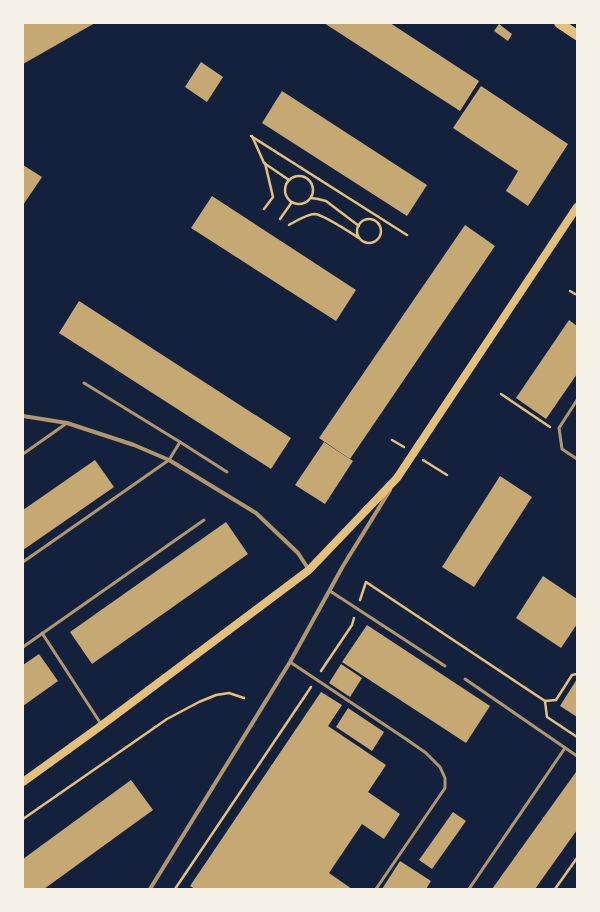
<svg xmlns="http://www.w3.org/2000/svg" width="600" height="912" viewBox="0 0 600 912" font-family="Barlow,sans-serif">
<rect width="100%" height="100%" fill="#14213d"/>
<!-- building -->
<g fill="#c6a872">
<polygon points="23,23 95,23 23,64"/>
<polygon points="324,23 390,23 479,81 460,111"/>
<polygon points="499,24 512,34 508,41 494,31"/>
<polygon points="201,62 223,77 207,102 185,87"/>
<polygon points="481,86 568,144 528,206 506,191 518,171 453,128"/>
<polygon points="282,91 427,185 407,216 262,123"/>
<polygon points="23,165 42,177 23,205"/>
<polygon points="212,196 356,290 336,321 191,228"/>
<polygon points="465,225 495,246 350,459 319,438"/>
<polygon points="79,301 291,438 271,469 59,333"/>
<polygon points="569,320 577,326 577,374 546,419 516,398"/>
<polygon points="324,442 353,461 325,504 295,485"/>
<polygon points="95,460 114,487 23,550 23,510"/>
<polygon points="500,476 532,497 474,587 442,567"/>
<polygon points="226,522 248,554 92,664 70,632"/>
<polygon points="543,576 577,599 577,624 561,648 516,618"/>
<polygon points="367,625 490,706 466,743 342,662"/>
<polygon points="39,654 58,681 23,706 23,665"/>
<polygon points="341,664 362,678 350,697 329,683"/>
<polygon points="577,679 577,717 560,706"/>
<polygon points="321,692 342,705 328,726 386,765 368,792 400,814 384,839 362,824 329,873 352,889 195,889 190,886"/>
<polygon points="348,708 384,732 372,751 336,727"/>
<polygon points="576,772 577,772 577,830 535,889 492,889"/>
<polygon points="131,780 153,810 44,889 23,889 23,859"/>
<polygon points="453,812 466,821 432,869 419,860"/>
<polygon points="400,861 431,881 426,889 382,889"/>
</g>
<g fill="none" stroke-linecap="round" stroke-linejoin="round">
<!-- path -->
<g stroke="#e5c07b" stroke-width="2.5">
<polyline points="251,136 407,235"/>
<polyline points="252,136 264,163 289,180"/>
<circle cx="299" cy="190" r="14"/>
<polyline points="311,198 318,199 326,201 359,226"/>
<polyline points="264,209 273,197 265,163"/>
<polyline points="280,219 292,202"/>
<circle cx="369" cy="231" r="12"/>
<path d="M289 225C296 221 307 214 315 214 324 215 351 233 359 238"/>
<polyline points="570,291 577,295"/>
<polyline points="501,394 550,427"/>
<polyline points="392,440 404,447"/>
<polyline points="423,460 447,475"/>
<polyline points="360,600 366,582 545,701 547,717 577,737"/>
<polyline points="321,671 352,625 354,618"/>
<polyline points="545,701 556,700 572,675 577,674"/>
<polyline points="23,819 167,719 199,702 216,695 229,693 244,698"/>
<polyline points="175,889 311,687"/>
<polyline points="555,889 577,858"/>
</g>
<!-- service -->
<g stroke="#b1986c" stroke-width="3">
<polyline points="84,383 180,442 227,472"/>
<polyline points="577,400 559,428 562,449 577,459"/>
<polyline points="23,454 67,423"/>
<polyline points="23,562 169,460 180,442"/>
<polyline points="330,591 445,666"/>
<polyline points="42,633 101,724"/>
<polyline points="23,647 204,520"/>
<polyline points="290,662 406,739 426,753 440,767 445,778 445,788 376,889"/>
<polyline points="465,679 577,756"/>
<polyline points="469,889 565,748"/>
</g>
<!-- minor -->
<g stroke="#b1986c" stroke-width="4">
<polyline points="23,416 67,423 134,445 169,460 256,513 298,553 309,570"/>
<polyline points="150,889 290,662 343,566 390,490"/>
</g>
<!-- secondary -->
<polyline stroke="#e5c07b" stroke-width="8" points="23,782 102,725 309,570 397,478 577,207"/>
<!-- primary -->
<polyline stroke="#e5c07b" stroke-width="10" points="559,23 577,35"/>
</g>
<!-- border -->
<rect width="600" height="912" fill="none" stroke="#f6f1e7" stroke-width="48"/>
</svg>
